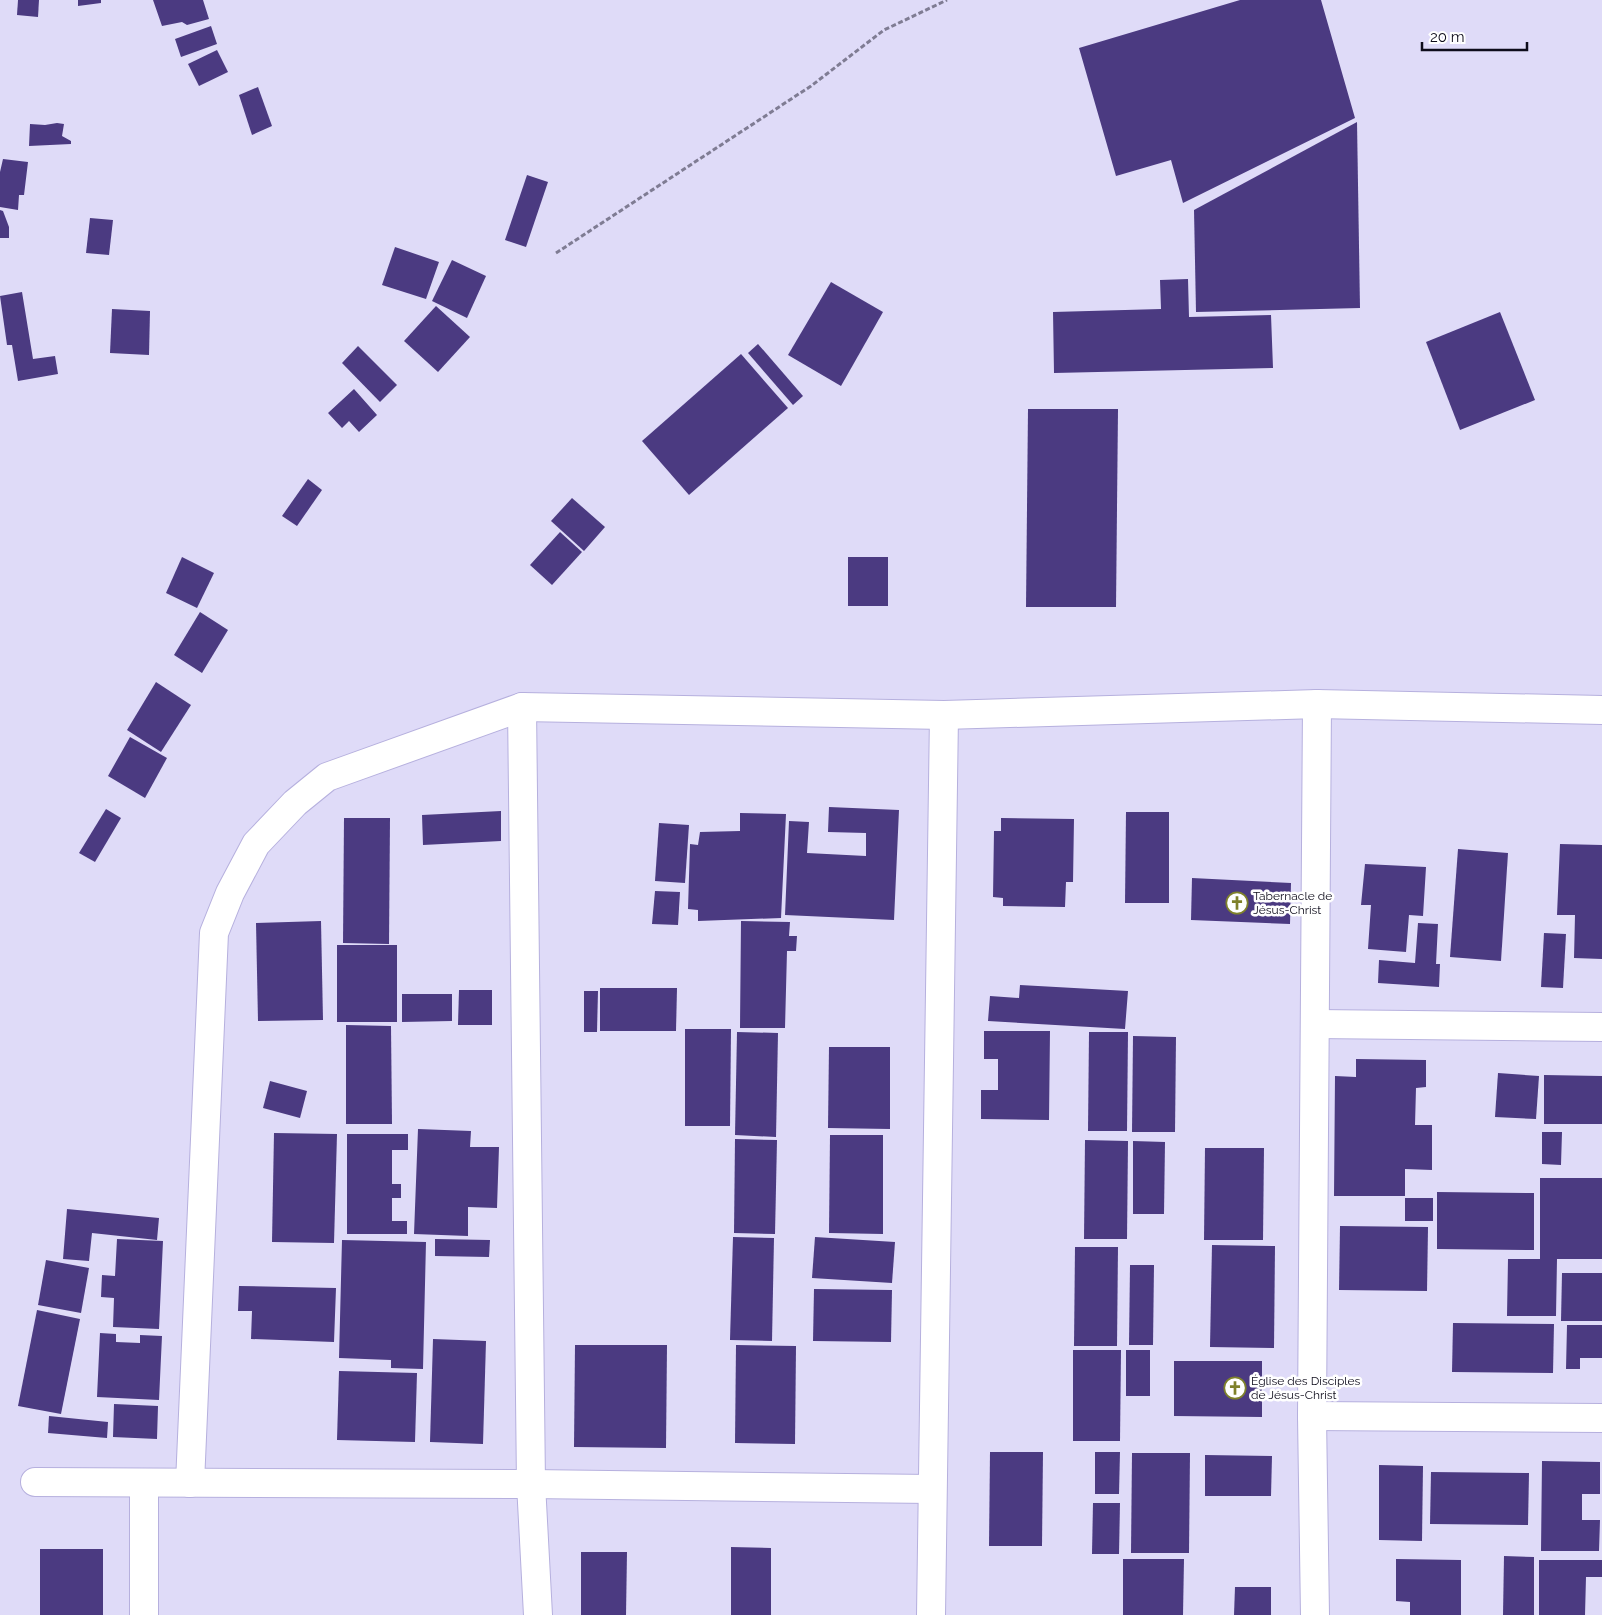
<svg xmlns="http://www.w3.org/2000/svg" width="1602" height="1615" viewBox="0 0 1602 1615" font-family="Raleway,sans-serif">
<rect width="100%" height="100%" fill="#dfdbf8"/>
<!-- building -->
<g fill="#4b3a81">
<polygon points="18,0 39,0 38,17 17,15"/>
<polygon points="78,0 101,0 101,3 78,6"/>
<polygon points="153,0 203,0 209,19 187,25 182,22 162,26"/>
<polygon points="1240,0 1321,0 1355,118 1183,203 1171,160 1116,176 1079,48"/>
<polygon points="211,26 217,44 181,57 175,39"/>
<polygon points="217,50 228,72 199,86 188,64"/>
<polygon points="258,87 272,126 252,135 239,95"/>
<polygon points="1357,122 1360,308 1196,312 1194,210"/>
<polygon points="57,123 64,124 62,136 71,141 71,144 29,146 30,124 45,125"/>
<polygon points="3,159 28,162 24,195 19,195 18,210 0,207 0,172"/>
<polygon points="527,175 548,182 526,247 505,240"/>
<polygon points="0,210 3,211 9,227 9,238 0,238"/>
<polygon points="90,218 113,220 109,255 86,253"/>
<polygon points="395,247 439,262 426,299 382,285"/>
<polygon points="452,260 486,276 467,318 432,301"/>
<polygon points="1188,279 1189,317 1271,315 1273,368 1054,373 1053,312 1161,309 1160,280"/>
<polygon points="831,282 883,312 841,386 788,355"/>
<polygon points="22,292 33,359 55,356 58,374 18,381 12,345 7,345 0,296"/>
<polygon points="436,306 470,337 438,372 404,341"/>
<polygon points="112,309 150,311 149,355 110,353"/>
<polygon points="1500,312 1535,400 1460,430 1426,342"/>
<polygon points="758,344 803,396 793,405 748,353"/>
<polygon points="358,346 397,385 380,402 342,363"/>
<polygon points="741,354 788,408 689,495 642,441"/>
<polygon points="354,389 377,415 359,432 349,421 342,428 328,413"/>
<polygon points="1028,409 1118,409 1116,607 1026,607"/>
<polygon points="308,479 322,490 297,526 282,516"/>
<polygon points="572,498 605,527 584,551 551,521"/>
<polygon points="560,532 582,552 552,585 530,565"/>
<polygon points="182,557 214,573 197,608 166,593"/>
<rect x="848" y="557" width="40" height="49"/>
<polygon points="200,612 228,630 202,673 174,655"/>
<polygon points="156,682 191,705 161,752 127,730"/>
<polygon points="130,737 167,758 145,798 108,776"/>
<polygon points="829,807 899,810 894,920 785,915 789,821 809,822 807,853 866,856 866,833 828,832"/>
<polygon points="106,809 121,818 95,862 79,853"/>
<polygon points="501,811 501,841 423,845 422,815"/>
<polygon points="1126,812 1169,812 1169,903 1125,903"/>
<polygon points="740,813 786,814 781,918 698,921 698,910 688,909 690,844 698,845 700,832 740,831"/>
<polygon points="344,818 390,818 389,944 343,943"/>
<polygon points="1001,818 1074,819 1073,882 1066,882 1065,907 1003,906 1003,898 993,897 994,831 1001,831"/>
<polygon points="659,823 689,825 685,883 655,881"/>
<polygon points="1560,844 1602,845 1602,959 1574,958 1575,915 1557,915"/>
<polygon points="1458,849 1508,853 1501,961 1450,957"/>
<polygon points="1365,864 1426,867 1423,916 1409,915 1406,952 1368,949 1371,905 1361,905"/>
<polygon points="1192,878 1291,883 1290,924 1191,920"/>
<polygon points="655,891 680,892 678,925 652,924"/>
<polygon points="321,921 323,1020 258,1021 256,923"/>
<polygon points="741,921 790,922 789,936 797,936 796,951 787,951 785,1028 740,1028"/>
<polygon points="1418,923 1438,924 1436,964 1440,964 1439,987 1378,983 1379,960 1415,963"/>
<polygon points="1544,933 1566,934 1563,988 1541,987"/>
<rect x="337" y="945" width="60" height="77"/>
<polygon points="1020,985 1128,991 1125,1029 988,1021 990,996 1019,998"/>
<polygon points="600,988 677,988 676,1031 600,1031"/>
<polygon points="459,990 492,990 492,1025 458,1025"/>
<polygon points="584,991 598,991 597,1032 584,1032"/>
<polygon points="402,994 452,994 452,1021 402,1022"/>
<polygon points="346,1025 391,1026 392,1124 346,1124"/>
<polygon points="685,1029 731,1029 730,1126 685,1126"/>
<polygon points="984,1031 1050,1031 1049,1120 981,1119 981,1090 998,1090 998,1059 984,1059"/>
<polygon points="737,1032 778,1033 776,1137 735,1135"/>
<polygon points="1089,1032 1128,1032 1127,1131 1088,1131"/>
<polygon points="1133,1036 1176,1037 1175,1132 1132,1132"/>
<polygon points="829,1047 890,1047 890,1129 828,1128"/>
<polygon points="1356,1059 1426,1060 1426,1087 1416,1088 1415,1125 1432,1125 1432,1170 1405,1169 1405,1196 1334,1196 1335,1076 1356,1077"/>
<polygon points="1498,1073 1539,1076 1536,1119 1495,1117"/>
<polygon points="1544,1075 1602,1076 1602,1124 1544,1124"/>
<polygon points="270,1081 307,1091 300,1118 263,1108"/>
<polygon points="418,1129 471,1131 470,1147 499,1147 497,1208 468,1207 468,1236 414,1234"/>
<polygon points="1542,1132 1562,1132 1561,1165 1542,1164"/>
<polygon points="274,1133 337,1134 334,1243 272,1242"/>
<polygon points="347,1134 408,1134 408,1150 392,1150 392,1184 401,1184 401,1198 392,1198 392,1221 407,1221 407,1234 347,1234"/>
<polygon points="830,1135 883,1135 883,1234 829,1233"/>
<polygon points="735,1139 777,1140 775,1234 734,1233"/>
<polygon points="1085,1140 1128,1141 1127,1239 1084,1239"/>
<polygon points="1133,1141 1165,1142 1164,1214 1133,1214"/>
<polygon points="1205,1148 1264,1148 1263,1240 1204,1240"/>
<polygon points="1540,1178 1602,1178 1602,1259 1557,1259 1556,1316 1507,1316 1508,1259 1540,1259"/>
<polygon points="1437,1192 1534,1193 1534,1250 1437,1249"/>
<rect x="1405" y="1198" width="28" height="23"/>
<polygon points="67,1209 159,1218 157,1240 92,1233 89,1261 63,1259"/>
<polygon points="1340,1226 1428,1227 1427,1291 1339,1290"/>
<polygon points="733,1237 774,1238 772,1341 730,1340"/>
<polygon points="815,1237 895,1242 892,1283 812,1278"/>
<polygon points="117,1239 163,1241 159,1329 113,1327 114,1298 101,1297 102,1275 115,1276"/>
<polygon points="435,1239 490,1240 489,1257 435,1256"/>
<polygon points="342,1240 426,1242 423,1369 391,1368 391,1360 339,1358"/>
<polygon points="1212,1245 1275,1246 1274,1348 1210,1347"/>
<polygon points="1075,1247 1118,1247 1117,1346 1074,1346"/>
<polygon points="46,1260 89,1268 81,1313 38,1305"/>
<polygon points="1130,1265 1154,1265 1153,1345 1129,1345"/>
<polygon points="1562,1273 1602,1273 1602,1321 1561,1321"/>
<polygon points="239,1286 336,1288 334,1342 251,1339 252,1311 238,1311"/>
<polygon points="814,1289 892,1290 891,1342 813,1341"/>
<polygon points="37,1310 80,1319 61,1414 18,1406"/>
<polygon points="1453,1323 1554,1324 1553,1373 1452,1372"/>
<polygon points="1567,1325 1602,1325 1602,1358 1580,1358 1580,1369 1566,1369"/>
<polygon points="100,1333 116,1334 116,1342 140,1343 140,1335 162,1336 159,1400 97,1397"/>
<polygon points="433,1339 486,1341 483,1444 430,1442"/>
<polygon points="575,1345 667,1345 666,1448 574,1447"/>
<polygon points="736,1345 796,1346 795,1444 735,1443"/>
<polygon points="1073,1350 1121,1350 1120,1441 1073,1441"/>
<rect x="1126" y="1350" width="24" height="46"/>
<polygon points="1174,1361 1262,1361 1262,1417 1174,1416"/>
<polygon points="339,1371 417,1373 415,1442 337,1440"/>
<polygon points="114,1404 158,1406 157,1439 113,1437"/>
<polygon points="49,1416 108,1422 107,1438 48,1433"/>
<polygon points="990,1452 1043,1452 1042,1546 989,1546"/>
<polygon points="1095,1452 1120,1452 1119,1494 1095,1494"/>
<polygon points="1132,1453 1190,1453 1189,1553 1131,1553"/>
<polygon points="1205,1455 1272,1456 1271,1496 1205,1496"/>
<polygon points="1542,1461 1600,1462 1600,1494 1582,1494 1582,1520 1600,1520 1599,1551 1541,1551"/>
<polygon points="1379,1465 1423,1466 1422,1541 1379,1540"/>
<polygon points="1431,1472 1529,1473 1528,1525 1430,1524"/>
<polygon points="1093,1503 1120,1503 1119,1554 1092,1554"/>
<polygon points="731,1547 771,1548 771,1615 731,1615"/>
<rect x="40" y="1549" width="63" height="66"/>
<polygon points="581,1552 627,1552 626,1615 581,1615"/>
<polygon points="1504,1556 1534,1557 1534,1615 1503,1615"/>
<polygon points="1123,1559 1184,1559 1183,1615 1123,1615"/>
<polygon points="1396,1559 1461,1560 1461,1615 1410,1615 1410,1602 1396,1601"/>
<polygon points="1539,1560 1602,1560 1602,1577 1586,1577 1585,1615 1539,1615"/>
<polygon points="1235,1587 1271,1587 1271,1615 1234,1615"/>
</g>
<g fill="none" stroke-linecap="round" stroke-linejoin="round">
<!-- minor casing -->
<g stroke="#b6b0de" stroke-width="30">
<g id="minor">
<polyline points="522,707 531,1484 538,1615"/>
<polyline points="1316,1024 1602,1027"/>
<polyline points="1312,1416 1602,1418"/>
<polyline points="35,1482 531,1484 931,1489"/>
<polyline points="190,1483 214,933 230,893 256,844 295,803 327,777 522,707 944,715 1317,704 1602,710"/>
<polyline points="144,1615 144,1483"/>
<polyline points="931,1615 944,715"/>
<polyline points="1315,1615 1312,1416 1317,704"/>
</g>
</g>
<!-- path -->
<polyline stroke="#7f7c93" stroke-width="3" stroke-dasharray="5 2.5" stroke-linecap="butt" points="556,253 811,86 884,30 947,0"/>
<!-- minor -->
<use href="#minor" stroke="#fff" stroke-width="28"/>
</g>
<!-- icons -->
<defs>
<g id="church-ring" transform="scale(1.125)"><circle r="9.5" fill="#fff" stroke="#7f812b" stroke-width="1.5"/><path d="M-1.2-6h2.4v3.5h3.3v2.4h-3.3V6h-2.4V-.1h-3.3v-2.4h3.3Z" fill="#7f812b"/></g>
</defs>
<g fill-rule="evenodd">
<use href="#church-ring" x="1237" y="903"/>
<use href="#church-ring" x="1235" y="1388"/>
</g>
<g text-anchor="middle" stroke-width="5" stroke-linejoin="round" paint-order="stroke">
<!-- poi labels -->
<g font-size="12" fill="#0e0c1b" stroke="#fff" text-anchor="start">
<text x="1253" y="900">Tabernacle de<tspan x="1253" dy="14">Jésus-Christ</tspan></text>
<text x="1251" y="1385">Église des Disciples<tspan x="1251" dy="14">de Jésus-Christ</tspan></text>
</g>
</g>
<!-- scale -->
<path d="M1422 42v8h105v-8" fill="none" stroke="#0e0c1b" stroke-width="2.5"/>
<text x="1430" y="42" font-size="15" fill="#0e0c1b" stroke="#ffffff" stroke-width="4" paint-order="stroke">20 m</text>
</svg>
